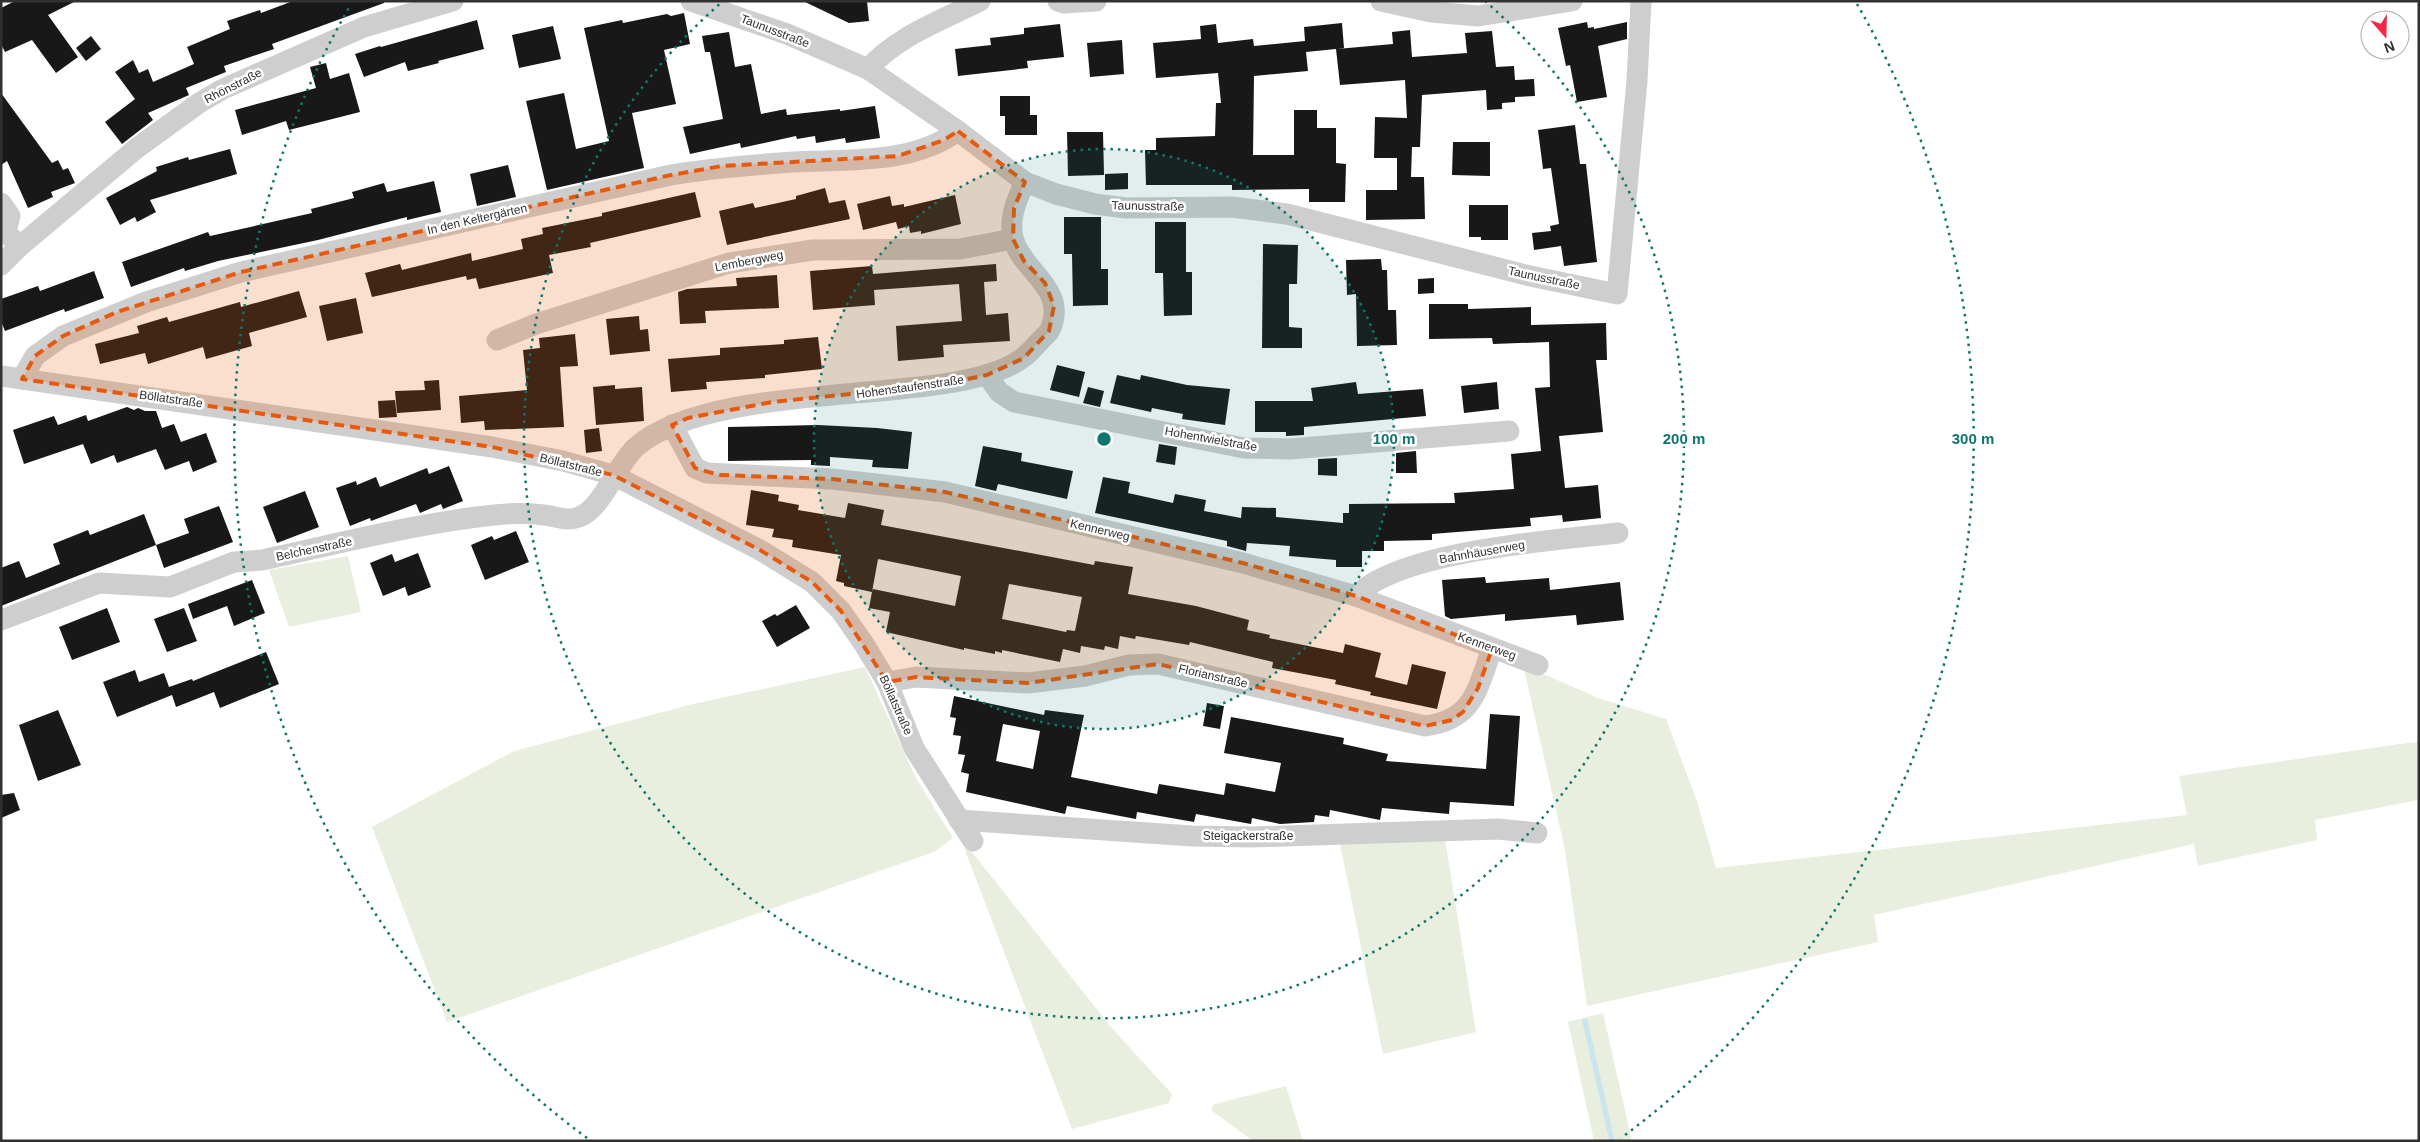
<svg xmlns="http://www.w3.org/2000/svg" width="2420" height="1142" viewBox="0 0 2420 1142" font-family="Arial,sans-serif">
<rect width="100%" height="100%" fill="#fff"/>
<!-- green -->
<g fill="#e9efdf">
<polygon points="348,556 361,612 289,627 269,570"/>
<polygon points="865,667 916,778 953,838 934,852 447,1022 372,827 514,751 693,704"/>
<polygon points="1524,669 1546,675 1598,698 1666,719 1697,801 1716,868 2187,815 2179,776 2407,743 2419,742 2419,800 2315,820 2317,840 2198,866 2194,844 1874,915 1878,942 1587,1006 1565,850"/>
<polygon points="1445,839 1476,1032 1383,1054 1340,844"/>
<polygon points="964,848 971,851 1111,1027 1172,1094 1169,1103 1072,1129"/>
<polygon points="1603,1013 1632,1141 1594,1141 1568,1022"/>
<polygon points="1286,1086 1303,1141 1253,1141 1211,1110 1214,1104"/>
</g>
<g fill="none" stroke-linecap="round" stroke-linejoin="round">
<!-- stream -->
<polyline stroke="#cae4f0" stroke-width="5.5" points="1585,1021 1612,1141"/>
</g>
<!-- building -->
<g fill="#181818" fill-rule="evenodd">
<polygon points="15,1 76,1 48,15 78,57 56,73 32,40 5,52 1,44 1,8"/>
<polygon points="293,1 384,1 384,3 272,44 274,49 224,66 226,72 186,88 189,95 148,113 153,120 122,144 105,122 135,99 115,72 133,60 139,73 148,69 153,82 194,64 187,47 230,29 227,21 260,10 261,13"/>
<polygon points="803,1 867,1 869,21 849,23"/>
<polygon points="684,13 690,44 664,50 676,104 632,113 644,168 547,190 526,101 564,93 576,149 609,141 584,28 622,20 623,23 667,14 671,16"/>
<polygon points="477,20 484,49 438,61 439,63 408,71 405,62 364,77 355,54 380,46 381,47"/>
<polygon points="1587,22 1588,28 1594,27 1594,29 1627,22 1627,39 1598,46 1607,97 1577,102 1570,65 1566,66 1558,28"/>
<polygon points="1342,23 1344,48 1337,49 1393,44 1392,32 1410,30 1412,57 1467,53 1465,33 1492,31 1496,67 1514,66 1515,80 1534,79 1535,96 1515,97 1515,102 1502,103 1502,109 1487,110 1486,90 1422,95 1420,147 1412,147 1411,177 1424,177 1425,219 1366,220 1366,190 1397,190 1397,158 1374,158 1375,117 1407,118 1405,80 1340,85 1336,49 1306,52 1308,71 1254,76 1253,155 1294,155 1294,110 1317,110 1317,128 1336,128 1336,163 1346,164 1345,202 1309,202 1309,189 1232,190 1232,185 1146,185 1145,150 1156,150 1156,138 1215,136 1216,103 1221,103 1218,73 1156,78 1153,43 1201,39 1200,26 1216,24 1218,43 1253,39 1254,46 1305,41 1304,27"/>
<polygon points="1060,24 1064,57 1027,61 1028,68 958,76 955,49 991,45 990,38 1024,34 1024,28"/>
<polygon points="553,26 561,59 519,68 512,35"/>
<polygon points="729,32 735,67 751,64 761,114 786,109 787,115 840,109 840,111 875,106 880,138 846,143 845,138 816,143 815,136 797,139 796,136 741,148 740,143 690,154 683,127 723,119 710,52 705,52 702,36"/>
<polygon points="91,36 101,49 86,61 76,48"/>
<polygon points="1122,40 1124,74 1090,77 1087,43"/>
<polygon points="326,63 330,79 349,73 360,112 289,130 286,121 242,135 235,110 316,88 310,67"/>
<polygon points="1,93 52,163 58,160 63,170 68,168 75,183 51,192 53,197 28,208 7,161 1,165"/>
<polygon points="1000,96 1030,96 1030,115 1037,115 1037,135 1005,135 1005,116 1000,116"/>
<polygon points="1575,125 1580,164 1586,164 1597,262 1564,266 1561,246 1534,250 1532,233 1551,231 1550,226 1559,224 1551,168 1543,169 1538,130"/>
<polygon points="1067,132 1103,132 1104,175 1068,176"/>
<polygon points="1453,142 1490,142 1490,176 1452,175"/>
<polygon points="230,149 237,174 150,200 156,212 137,222 135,217 120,225 106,198 157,171 156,167 188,157 189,160"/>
<polygon points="508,165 516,197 477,206 470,174"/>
<polygon points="1128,173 1128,189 1105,190 1105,174"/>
<polygon points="434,181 441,212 407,220 407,217 318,240 218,261 185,271 184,268 131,287 122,262 208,232 210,236 312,213 311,209 354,198 352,192 384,183 387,192"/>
<polygon points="825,188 829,203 845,200 850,219 727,245 719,211 753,203 755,208 796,199 796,196"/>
<polygon points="695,192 701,217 590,243 591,247 549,255 553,273 479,289 476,278 467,280 466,276 372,297 365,273 400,264 402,270 471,253 472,261 523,249 521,239 543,234 542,228 602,216 602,213"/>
<polygon points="955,195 961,224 921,234 921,231 910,233 909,226 898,229 896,222 863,230 857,204 890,196 892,206 904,204 904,207"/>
<polygon points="1469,205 1508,205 1508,240 1481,240 1481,237 1469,237"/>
<polygon points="1064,217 1101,217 1101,269 1108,269 1108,305 1073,306 1072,254 1064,254"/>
<polygon points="1155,222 1186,222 1186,272 1192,272 1192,315 1164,316 1163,273 1155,273"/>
<polygon points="1263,244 1298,245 1297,284 1289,284 1289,327 1302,328 1302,348 1262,348"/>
<polygon points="1381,259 1382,270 1387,270 1388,310 1396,310 1397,345 1357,346 1356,294 1347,295 1346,260"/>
<polygon points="996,264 997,281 984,282 986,315 1008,313 1010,341 943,345 944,357 898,361 896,326 962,321 959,284 874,290 875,305 813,310 810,271 872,266 873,274"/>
<polygon points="94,271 104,298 65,312 64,309 5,331 1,321 1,299 38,286 40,291"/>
<polygon points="777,275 779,308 705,311 706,323 680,324 678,292 687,289 737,286 736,278"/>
<polygon points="1434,278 1434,293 1418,294 1418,279"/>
<polygon points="299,291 307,317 249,333 252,346 206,359 203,347 148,364 145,353 100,364 95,344 139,333 137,326 167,317 169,322 240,302 241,307"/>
<polygon points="356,298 363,333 327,341 319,306"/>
<polygon points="1429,304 1468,304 1468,309 1531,307 1531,325 1606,323 1607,360 1596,360 1603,432 1559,436 1565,488 1598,485 1601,518 1563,522 1562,515 1530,518 1531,526 1432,534 1432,540 1384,541 1384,551 1362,551 1362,567 1336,567 1336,560 1289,556 1290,546 1247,543 1246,551 1227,546 1227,541 1095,513 1103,477 1130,482 1128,493 1173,503 1175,494 1206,500 1204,511 1241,518 1242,507 1276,508 1276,517 1343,523 1343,513 1349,513 1349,504 1455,503 1454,493 1514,489 1511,454 1541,451 1535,388 1550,387 1549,342 1493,344 1492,338 1429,339"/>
<polygon points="639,316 640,330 648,329 650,351 610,355 606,319"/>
<polygon points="575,334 578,366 560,367 564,427 485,430 484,421 461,423 459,396 527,390 523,350 540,348 539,338"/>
<polygon points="818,337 822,369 765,375 765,378 706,382 707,389 671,392 668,359 720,355 720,348 784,344 784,340"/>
<polygon points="1057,365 1085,372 1079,397 1050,390"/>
<polygon points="1117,375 1140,380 1141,375 1187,385 1230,389 1225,425 1182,419 1183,414 1152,408 1151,412 1110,403"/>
<polygon points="439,380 441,410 397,413 395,391 425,390 424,381"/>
<polygon points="1356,382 1358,394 1423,389 1426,416 1304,427 1304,435 1286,436 1286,432 1255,432 1255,401 1313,401 1311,388"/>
<polygon points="1497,382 1499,409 1464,413 1461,386"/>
<polygon points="615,385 615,389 642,387 644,421 596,425 593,387"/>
<polygon points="1088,387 1104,391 1100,407 1083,403"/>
<polygon points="395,400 397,417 379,418 378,401"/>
<polygon points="127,407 134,410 138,408 145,411 156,411 162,428 174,424 181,442 206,433 217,462 193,472 189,461 165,470 156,449 117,463 114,455 91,464 83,444 24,464 13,430 54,416 58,425 86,415 88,421"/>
<polygon points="818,425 877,428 912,432 908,469 872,467 873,460 830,457 830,466 811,465 811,460 728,461 728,427"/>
<polygon points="599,428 602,451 586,453 584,430"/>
<polygon points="1159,444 1177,447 1175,465 1156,462"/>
<polygon points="983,446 1022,453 1021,461 1073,471 1067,499 998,484 996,491 975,486"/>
<polygon points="1416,451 1417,473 1396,473 1396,453"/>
<polygon points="1337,458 1337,476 1318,475 1318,459"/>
<polygon points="449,466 463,501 443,509 441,504 420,513 416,504 371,521 370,518 350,526 336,488 356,481 357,485 376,477 380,487 427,468 429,474"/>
<path d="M751 490 779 495 778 501 799 505 798 510 845 518 848 503 884 510 881 525 1094 565 1095 561 1133 567 1128 594 1196 606 1249 620 1247 630 1270 635 1269 638 1343 653 1345 644 1381 653 1375 677 1407 685 1412 664 1446 672 1437 709 1370 695 1371 692 1335 684 1336 680 1272 668 1273 662 1190 642 1189 645 1136 636 1135 639 1120 636 1118 649 1105 646 1104 650 1081 646 1080 653 1063 649 1060 662 1002 650V653L995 651V654L964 648V650L886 632 890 612 869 608 872 592 844 586V583L836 581 841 555 792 547 793 540 772 537 774 529 746 525ZM878 559 961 576 955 606 873 589 872 592ZM1009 584 1082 597 1075 631 1067 630 1066 632 1002 619Z"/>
<polygon points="305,491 319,527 277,543 263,507"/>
<polygon points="219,506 233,542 164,568 156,545 189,533 184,519"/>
<polygon points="144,514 156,545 1,606 1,568 19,561 26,578 60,564 53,544 88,530 90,535"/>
<polygon points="516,531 529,562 485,580 471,545 492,536 494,540"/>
<polygon points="418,553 431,587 408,596 405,587 383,596 370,563 392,554 395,562"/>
<polygon points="1485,577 1486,583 1549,578 1550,590 1620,582 1624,620 1577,625 1576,615 1505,621 1505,614 1451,619 1445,616 1442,580"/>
<polygon points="252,580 265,613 234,626 227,606 193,619 188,604"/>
<polygon points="796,605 810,628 777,647 762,621 775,614 777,616"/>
<polygon points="107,608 120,642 72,660 59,627"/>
<polygon points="184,608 197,641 167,652 154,619"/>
<polygon points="266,652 279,684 220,708 214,692 176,707 172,695 117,717 103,682 135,670 139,682 164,673 169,687 192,679 193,681"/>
<path d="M954 696 1044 715 1045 710 1084 715 1071 777 1157 794 1159 784 1224 795 1226 783 1275 792 1281 763 1224 753 1231 717 1344 738 1343 744 1388 754 1386 761 1486 769 1490 714 1520 716 1514 806 1450 802 1449 814 1382 808 1380 820 1330 810 1329 817 1315 815 1314 822 1280 824 1252 818 1251 824 1196 814 1194 822 1137 812 1136 819 1067 806 1065 814 966 792 969 774 961 772 965 755 958 754 961 736 953 735 956 718 950 717ZM1003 724 1040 731 1033 769 996 761Z"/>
<polygon points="1207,703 1224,706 1220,729 1203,726"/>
<polygon points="58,710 81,765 38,781 19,725"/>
<polygon points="14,793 20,810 1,818 1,795"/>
</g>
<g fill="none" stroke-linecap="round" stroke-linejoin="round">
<!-- street -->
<g stroke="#cecece" stroke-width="21">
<polyline points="691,1 787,34 868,69 958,131 1025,182 1056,194 1095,204 1126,208 1232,207 1287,214 1530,276 1617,294 1637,81 1641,1"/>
<polyline points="1058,1 1064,3 1096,1"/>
<polyline points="1381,1 1431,12 1478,16 1572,1"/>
<path d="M868 69C897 36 941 21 980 1"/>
<polyline points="1,203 10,216 6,232"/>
<polyline points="1,228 20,246 1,265"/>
<polyline points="20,246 137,148 199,103 223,89 364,27 453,1"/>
<polyline points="497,340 536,324 729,263 813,250 960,249 1013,239"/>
<polyline points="987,375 999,392 1014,402 1244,448 1290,449 1509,431"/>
<polyline points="1,376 492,447 563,461 613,475 760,550 812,582 841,611 864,644 887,682 914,748 973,841"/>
<path d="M22 379 35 356 63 336 146 302 241 272 671 175C711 168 751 165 792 162 848 159 911 165 958 131"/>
<polyline points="672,425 695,468 707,473 832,479 945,492 1243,563 1356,596 1538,665"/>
<path d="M1356 596C1398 551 1555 540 1618 533"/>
<path d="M1 620 99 583 170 587 234 562 262 560C332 545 406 526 477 517 498 514 523 512 544 515 556 516 566 522 579 517 602 509 617 464 636 447 692 398 834 397 908 388 941 385 999 378 1025 356 1030 352 1035 346 1039 342 1042 338 1048 334 1050 330 1068 289 1024 273 1014 241 1007 221 1017 199 1025 182"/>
<path d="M887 682 916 677 1028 683 1085 676 1129 665 1158 664 1425 726C1474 720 1477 689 1492 649"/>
<polyline points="959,820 1192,836 1252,837 1498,829 1537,833"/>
</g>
</g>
<!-- marked area -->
<path fill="#e8590c" fill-opacity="0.2" stroke="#e8590c" stroke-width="4" stroke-dasharray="10 6" stroke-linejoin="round" d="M958 131 1025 182 1014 208 1013 239 1024 261 1045 283 1054 306 1049 331 1024 358 987 375 939 385 772 402 688 418 672 425 695 468 719 475 832 479 945 492 1243 563 1356 596 1492 649 1478 688 1463 712 1452 720 1425 726 1158 664 1028 683 916 677 887 682 841 611 812 582 760 550 613 475 492 447 22 379 35 356 63 336 117 312 241 272 671 175 722 166 898 156 944 140Z"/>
<!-- distance rings -->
<circle cx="1104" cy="439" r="290" fill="#0f766e" fill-opacity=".12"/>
<g fill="none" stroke="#0f766e" stroke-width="2.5" stroke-dasharray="2.5 5">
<circle cx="1104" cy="439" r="290"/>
<path d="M1485 1A580 580 0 1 1 723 1"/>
<path d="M587 1138A869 869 0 0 1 351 4M1857 4A869 869 0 0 1 1621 1138"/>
</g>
<g text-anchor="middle" stroke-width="5" stroke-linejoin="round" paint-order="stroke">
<!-- street labels -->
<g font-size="12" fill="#313131" stroke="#fff">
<text transform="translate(775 31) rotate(21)" y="4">Taunusstraße</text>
<text transform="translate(233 86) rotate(-27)" y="4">Rhönstraße</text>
<text transform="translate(1148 206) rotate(1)" y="4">Taunusstraße</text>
<text transform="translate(477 219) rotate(-13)" y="4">In den Keltergärten</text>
<text transform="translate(749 261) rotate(-11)" y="4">Lembergweg</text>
<text transform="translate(1544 278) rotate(12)" y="4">Taunusstraße</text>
<text transform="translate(910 387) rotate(-8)" y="4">Hohenstaufenstraße</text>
<text transform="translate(171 399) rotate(8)" y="4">Böllatstraße</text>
<text transform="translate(1211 439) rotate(10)" y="4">Hohentwielstraße</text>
<text transform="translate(571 465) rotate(14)" y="4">Böllatstraße</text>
<text transform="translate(1100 530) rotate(13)" y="4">Kennerweg</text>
<text transform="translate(314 549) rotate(-12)" y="4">Belchenstraße</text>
<text transform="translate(1482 552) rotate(-10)" y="4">Bahnhäuserweg</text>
<text transform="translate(1487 646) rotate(20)" y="4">Kennerweg</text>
<text transform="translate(1213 676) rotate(13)" y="4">Florianstraße</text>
<text transform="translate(896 705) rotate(66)" y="4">Böllatstraße</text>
<text x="1248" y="840">Steigackerstraße</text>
</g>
</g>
<circle cx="1104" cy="439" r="8" fill="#0f766e" stroke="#fff" stroke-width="2.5"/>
<g font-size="15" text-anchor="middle" font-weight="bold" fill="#0f766e" stroke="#fff" stroke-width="5" stroke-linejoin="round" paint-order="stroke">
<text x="1394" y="444">100 m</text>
<text x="1684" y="444">200 m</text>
<text x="1973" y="444">300 m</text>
</g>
<!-- border -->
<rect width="2420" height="1142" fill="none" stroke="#313131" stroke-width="5"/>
<!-- north arrow -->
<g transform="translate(2385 35) rotate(160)"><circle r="24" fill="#ffffff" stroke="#adadad"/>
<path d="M0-4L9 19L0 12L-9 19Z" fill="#f52746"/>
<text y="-8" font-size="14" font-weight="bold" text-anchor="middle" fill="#313131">N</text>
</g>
</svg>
